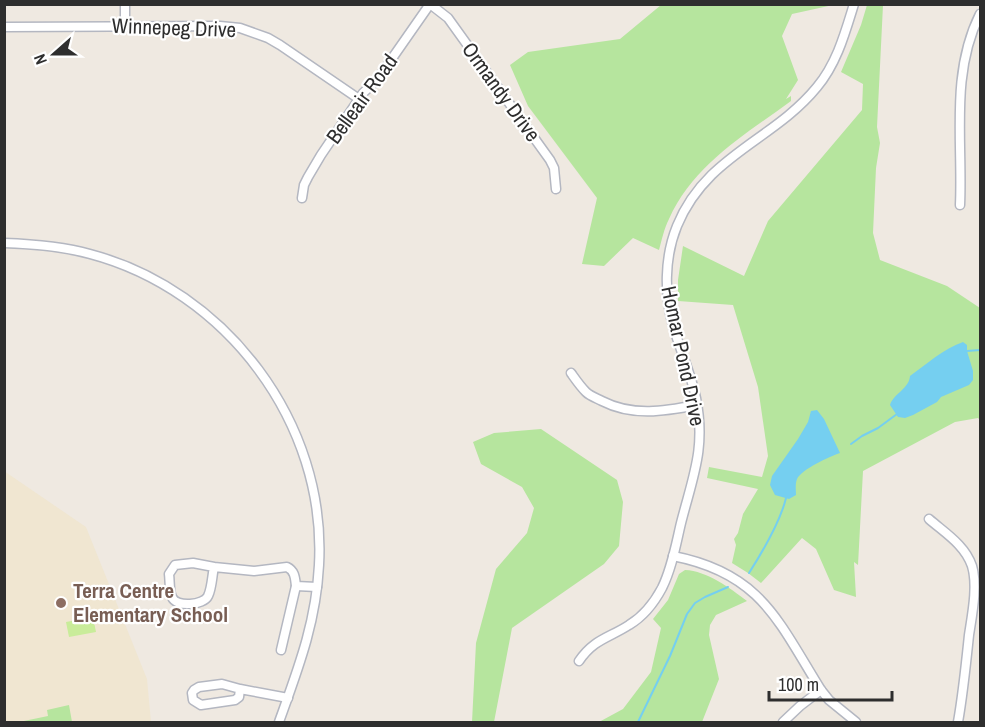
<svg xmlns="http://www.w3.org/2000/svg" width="985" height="727" viewBox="0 0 985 727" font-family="'Archivo Narrow',sans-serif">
<rect width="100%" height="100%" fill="#efe9e1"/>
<!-- education -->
<polygon fill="#f0e6d1" points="4,471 86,527 147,679 151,722 5,722"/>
<!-- green -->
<g fill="#b6e59e">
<path d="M661 5H833L792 14 782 36 798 80 786 99 791 96V101C745 135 694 164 669 219 664 229 662 239 659 250L633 238 604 266 582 264 597 198 528 106 510 65 528 52 620 39Z"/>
<polygon points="867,5 883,5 877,127 880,143 876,168 873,233 880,260 947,286 980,308 980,420 978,418 955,422 863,471 858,565 854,562 856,597 834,590 816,549 802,538 761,583 748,573 732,563 736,545 734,539 738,533 743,514 758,489 707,478 709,467 762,477 768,456 758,387 733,305 678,301 678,280 683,246 744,276 768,221 862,110 863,84 841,72 861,25"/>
<polygon points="541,429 617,480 623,502 619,546 604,564 512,628 494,722 472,722 476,643 496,569 527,533 534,508 522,487 481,464 473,442 494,433"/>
<path d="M685 570C707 571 730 588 747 601L716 615 710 625 709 635 719 679 702 722H599L623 709 651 672 661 628 653 619 668 600 679 574Z"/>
<polygon points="69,705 72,722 19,722 48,716 47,710"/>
</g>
<!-- pitch -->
<polygon fill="#c9ec9a" points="93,617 96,632 69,637 66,622"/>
<!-- water -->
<g fill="#75cff0">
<path d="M963 342 967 345V351L973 371V380L969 385 941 397 937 402 913 415 905 418 898 417 890 405C894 393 909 389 910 376 928 363 943 349 963 342Z"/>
<path d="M817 410 824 419 840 453C829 457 802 469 797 479 795 484 796 490 796 495L789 499 775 495 770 485 772 476 798 439 808 422 811 411Z"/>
</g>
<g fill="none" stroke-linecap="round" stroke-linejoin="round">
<!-- stream -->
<g stroke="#75cff0" stroke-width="2">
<polyline points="966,352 967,351 980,350"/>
<polyline points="851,444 862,436 878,428 897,414"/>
<path d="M749 573C763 551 780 523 786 498"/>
<polyline points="638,722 670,656 687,614 695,603 705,597 728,587"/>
</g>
<!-- minor casing -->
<g stroke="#b4b7c1" stroke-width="11">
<g id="minor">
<polyline points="125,4 125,26"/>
<polyline points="430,4 448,18 550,160 554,168 556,189"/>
<polyline points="4,27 220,26 240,28 268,38 280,45 359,99"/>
<polyline points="302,198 304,185 308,177 321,155 363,93 377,80 430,4"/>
<path d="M960 205C963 141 950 74 980 14"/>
<path d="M4 243C33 244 62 246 90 254 226 290 327 423 319 565 316 623 298 669 279 722"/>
<path d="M571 373C576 380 580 386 586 392 590 396 596 398 602 401 633 417 665 411 697 405"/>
<path d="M929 519C945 533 965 545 972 566 978 586 972 615 969 635 966 664 963 694 958 722"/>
<path d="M673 556C761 573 778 621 821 690L829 700 856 722"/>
<path d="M214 567 193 563 175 565 169 574C170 581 169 591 172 597 176 608 204 605 208 596 212 588 212 576 214 567L254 571 287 567C295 571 295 578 296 586L317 587"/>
<polyline points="281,650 296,586"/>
<path d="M579 661C594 639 609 638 629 625 644 616 654 603 662 588 672 568 676 544 681 523 693 476 706 448 696 398 691 374 681 352 674 329 664 296 664 258 677 226 706 155 773 141 817 87 837 63 845 33 854 4"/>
<polyline points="240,689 239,697 235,700 201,705 193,700 192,693 194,690 199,687 222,684 240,689 288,698"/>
<polyline points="783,722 800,706 821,690"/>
</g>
</g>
<!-- minor -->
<use href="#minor" stroke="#fff" stroke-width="8"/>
</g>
<!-- markers -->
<circle fill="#8d6e63" stroke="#fff" stroke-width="2" cx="61" cy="603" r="6"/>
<g text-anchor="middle" stroke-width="4.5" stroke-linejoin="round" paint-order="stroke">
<!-- street labels -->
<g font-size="21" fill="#2e2e2e" stroke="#fff">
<text transform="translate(174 28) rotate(2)" y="7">Winnepeg Drive</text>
<text transform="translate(501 92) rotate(54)" y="7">Ormandy Drive</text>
<text transform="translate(362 99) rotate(-54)" y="7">Belleair Road</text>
<text transform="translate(683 356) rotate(78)" y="7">Homar Pond Drive</text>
</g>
<!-- education labels -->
<g font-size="21" font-weight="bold" fill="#785e54" stroke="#fff" text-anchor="start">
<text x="73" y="598">Terra Centre<tspan x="73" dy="24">Elementary School</tspan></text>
</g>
</g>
<!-- border -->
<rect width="985" height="727" fill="none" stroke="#2e2e2e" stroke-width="12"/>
<!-- north arrow -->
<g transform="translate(54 54) rotate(249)" stroke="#ffffff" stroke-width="4.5" paint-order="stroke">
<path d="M0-4.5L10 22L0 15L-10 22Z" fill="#2e2e2e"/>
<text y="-9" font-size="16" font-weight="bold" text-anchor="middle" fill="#2e2e2e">N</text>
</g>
<!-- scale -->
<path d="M769 691v9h123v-9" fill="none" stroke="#2e2e2e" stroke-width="3"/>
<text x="778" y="691" font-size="18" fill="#2e2e2e" stroke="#ffffff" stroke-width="4.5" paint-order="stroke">100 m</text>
</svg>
